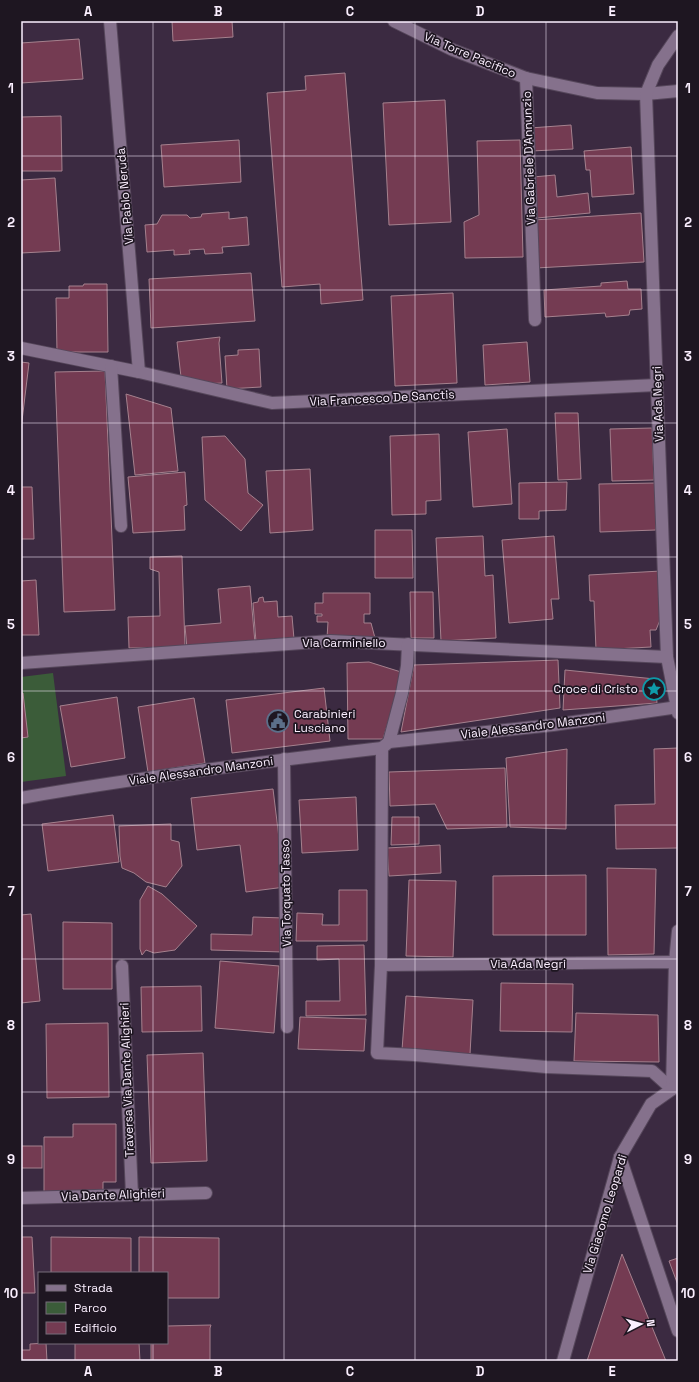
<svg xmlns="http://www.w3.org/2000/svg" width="699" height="1382" viewBox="0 0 699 1382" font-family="'Space Grotesk',sans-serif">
<rect width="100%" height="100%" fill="#3b2a41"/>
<!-- green -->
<polygon fill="#3b5c39" points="53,673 66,776 21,782 21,677"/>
<!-- building -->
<g fill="#743b52" stroke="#a5818e">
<polygon points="172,21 232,21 233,37 173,41"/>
<polygon points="79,39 83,79 21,83 21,43"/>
<polygon points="345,73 363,300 321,304 320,284 282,287 267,93 306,90 305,76"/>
<polygon points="445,100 451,222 389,225 383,103"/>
<polygon points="61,116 62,171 21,171 21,117"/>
<polygon points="571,125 573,149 531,151 530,128"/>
<polygon points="239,140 241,182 164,187 161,145"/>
<polygon points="520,140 523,257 465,258 464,222 479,215 477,141"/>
<polygon points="631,147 634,194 592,197 590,170 586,170 584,151"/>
<polygon points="555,175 557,197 588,193 590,213 537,218 533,177"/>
<polygon points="55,178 60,251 21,253 21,180"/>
<polygon points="229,212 229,219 247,217 249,245 222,247 223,253 205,254 204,249 189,250 190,254 174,255 174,250 147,252 145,225 157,224 162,215 187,215 190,218 201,217 202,214"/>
<polygon points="641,213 644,262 536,268 534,220"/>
<polygon points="251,273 255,321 151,328 149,279"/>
<polygon points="627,281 628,289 641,289 642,309 630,310 629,315 606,317 605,313 545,317 544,290 601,286 601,283"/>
<polygon points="84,284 107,284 108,352 57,352 56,298 69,298 69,286 83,286"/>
<polygon points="453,293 457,383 395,386 391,296"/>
<polygon points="220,337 219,343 222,383 203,384 181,377 177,342"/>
<polygon points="527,342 530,382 485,385 483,345"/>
<polygon points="259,349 261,387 227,389 225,356 238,355 238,350"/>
<polygon points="21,362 29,363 21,429"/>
<polygon points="105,371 115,610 64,612 55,372"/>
<polygon points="126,394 171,408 178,471 135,475"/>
<polygon points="555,413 578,413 581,479 558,480"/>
<polygon points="652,428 654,480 612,481 610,429"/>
<polygon points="507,429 512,504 473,507 468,432"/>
<polygon points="439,434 441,500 426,501 426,514 392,515 390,436"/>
<polygon points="225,436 245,459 248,493 263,505 241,531 205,500 202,437"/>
<polygon points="310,469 313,530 270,533 266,471"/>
<polygon points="185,472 187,505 184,506 185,530 133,533 128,477"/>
<polygon points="567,482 566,510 539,511 539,519 519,519 519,483"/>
<polygon points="655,483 656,530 600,532 599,484"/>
<polygon points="21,487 32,487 34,539 21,539"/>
<polygon points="375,530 412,530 413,578 375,578"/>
<polygon points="483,536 485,576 493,575 496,638 441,641 436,538"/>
<polygon points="554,536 559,599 551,599 553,619 509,623 502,540"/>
<polygon points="182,556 185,647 129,648 128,617 160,616 159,572 150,569 150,557"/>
<polygon points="661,571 662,615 656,630 650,630 651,647 596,650 594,601 590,601 589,575"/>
<polygon points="36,580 39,635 21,635 21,581"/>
<polygon points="250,586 255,643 187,649 185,626 221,623 218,589"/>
<polygon points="410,592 433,592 434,638 411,638"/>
<polygon points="323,593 370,593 370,614 364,614 364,623 371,623 375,638 327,638 328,622 317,622 317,616 322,616 322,614 315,614 315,603 323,603"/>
<polygon points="263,597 264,602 277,601 278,617 292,616 294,639 256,642 253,603 258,602 259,598"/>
<polygon points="558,660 560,708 401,732 414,665"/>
<polygon points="369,662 401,672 401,680 383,739 348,739 347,663"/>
<polygon points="565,670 655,679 657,703 563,710"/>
<polygon points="324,688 330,741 232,753 226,700"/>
<polygon points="21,693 23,693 28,737 21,738"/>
<polygon points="117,697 125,758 71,767 60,706"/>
<polygon points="194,698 205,763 148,772 138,707"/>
<polygon points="678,748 678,848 616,849 615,805 655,804 654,749"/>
<polygon points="567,749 566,829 510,827 506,758"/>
<polygon points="505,768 507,827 447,829 435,804 390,806 389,772"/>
<polygon points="273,789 285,887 246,892 240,845 197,850 191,798"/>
<polygon points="356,797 358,850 302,853 299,800"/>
<polygon points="113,815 119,862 48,871 42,824"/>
<polygon points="392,817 419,817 419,844 391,845"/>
<polygon points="171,824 171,840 179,842 182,866 166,887 146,882 134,873 122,868 120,856 119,826"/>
<polygon points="440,845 441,873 389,876 387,848"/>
<polygon points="607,868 656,869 654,954 608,955"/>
<polygon points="586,875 586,935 493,935 493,876"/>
<polygon points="409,880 456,881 453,957 406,956"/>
<polygon points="148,886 162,894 197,926 175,950 154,953 146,950 142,955 140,949 140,900"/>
<polygon points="339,890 367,890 367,941 296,941 297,913 323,914 322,925 339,925"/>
<polygon points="31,914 40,1001 21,1003 21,915"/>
<polygon points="253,917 284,918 283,952 211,950 211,934 252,935"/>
<polygon points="63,922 112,923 112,989 63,989"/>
<polygon points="364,945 366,1015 306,1016 306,1001 340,1001 339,959 317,960 317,946"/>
<polygon points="220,961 279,966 274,1033 215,1028"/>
<polygon points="501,983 573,984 572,1032 500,1031"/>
<polygon points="201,986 202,1031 142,1032 141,987"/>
<polygon points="406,996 473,1000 470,1054 402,1050"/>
<polygon points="576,1013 658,1015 659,1062 574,1061"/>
<polygon points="300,1017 366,1019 364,1051 298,1049"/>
<polygon points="108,1023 109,1097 47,1098 46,1024"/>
<polygon points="203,1053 207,1161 151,1163 147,1055"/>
<polygon points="73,1124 116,1124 116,1182 103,1182 103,1195 44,1195 44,1137 73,1137"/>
<rect x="21" y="1146" width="21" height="22"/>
<polygon points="21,1237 32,1237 35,1293 21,1293"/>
<polygon points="51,1237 131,1238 131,1273 51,1273"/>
<polygon points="139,1237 219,1238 219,1298 167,1298 167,1273 139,1273"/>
<polygon points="622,1254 666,1361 587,1361"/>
<polygon points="678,1258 678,1285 669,1261"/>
<polygon points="211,1325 210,1328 210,1361 151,1361 151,1343 167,1343 167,1326"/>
<polygon points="46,1343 47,1361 21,1361 21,1350 30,1350 30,1344"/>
<polygon points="75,1343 139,1343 140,1361 75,1361"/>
</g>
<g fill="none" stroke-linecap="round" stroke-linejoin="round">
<!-- street casing -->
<g stroke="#56475b" stroke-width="14">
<g id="street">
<polyline points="110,21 139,372"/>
<polyline points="394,21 453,50 526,78 597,93 646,94 678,91"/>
<polyline points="678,36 658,65 646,94 667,657 678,713"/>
<polyline points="526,78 535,320"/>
<polyline points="21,348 139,372 272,403 657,385"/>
<polyline points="111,366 121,526"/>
<polyline points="21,663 330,641 667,657"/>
<polyline points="389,742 402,693 407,666 408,644"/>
<polyline points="382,748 381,965 377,1053 415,1055 546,1067 652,1071 672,1089"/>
<polyline points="284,759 287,1027"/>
<polyline points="675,962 678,931"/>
<polyline points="381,965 675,962 672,1089"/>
<polyline points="122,966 132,1195"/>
<polyline points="620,1157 678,1331"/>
<polyline points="21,1198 206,1193"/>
</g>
</g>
<!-- secondary casing -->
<g stroke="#56475b" stroke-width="14">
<g id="secondary">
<path d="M21 798C140 777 261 762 382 748L389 742 553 725 678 707"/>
<polyline points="563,1361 620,1157 651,1104 678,1085"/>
</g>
</g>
<!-- street -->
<use href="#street" stroke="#85718c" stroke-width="12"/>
<!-- secondary -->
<use href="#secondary" stroke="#85718c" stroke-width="12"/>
</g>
<!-- grid -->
<path fill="none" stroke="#fbefff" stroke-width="1" stroke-opacity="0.55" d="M153 21V1273M284 21V1361M415 21V1361M546 21V1361M21 156H678M21 290H678M21 423H678M21 557H678M21 691H678M21 825H678M21 959H678M21 1092H678M21 1226H678M153 1343V1361"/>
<!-- icons -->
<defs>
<g id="sight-ring" transform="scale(1.15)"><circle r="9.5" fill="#1e1621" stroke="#0f9aa8" stroke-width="1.5"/><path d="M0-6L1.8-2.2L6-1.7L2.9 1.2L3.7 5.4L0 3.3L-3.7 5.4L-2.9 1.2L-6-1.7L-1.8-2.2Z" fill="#0f9aa8"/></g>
<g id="civic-ring" transform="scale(1.15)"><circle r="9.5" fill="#1e1621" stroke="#5c6f8a" stroke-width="1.5"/><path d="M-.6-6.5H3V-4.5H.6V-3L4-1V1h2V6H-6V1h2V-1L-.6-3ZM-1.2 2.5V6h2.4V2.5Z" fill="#5c6f8a"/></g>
</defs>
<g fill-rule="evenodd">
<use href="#sight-ring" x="654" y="689"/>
<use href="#civic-ring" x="278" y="721"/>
</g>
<g text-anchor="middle" stroke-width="3.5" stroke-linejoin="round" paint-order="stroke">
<!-- street labels -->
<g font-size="12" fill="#fbefff" stroke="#1e1621">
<text transform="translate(470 55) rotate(23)" y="4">Via Torre Pacifico</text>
<text transform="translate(529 158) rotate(-92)" y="4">Via Gabriele D'Annunzio</text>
<text transform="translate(125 196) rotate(-95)" y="4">Via Pablo Neruda</text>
<text transform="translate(382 398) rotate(-3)" y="4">Via Francesco De Sanctis</text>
<text transform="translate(658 404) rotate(-92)" y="4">Via Ada Negri</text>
<text x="344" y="647">Via Carminiello</text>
<text transform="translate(533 726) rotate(-7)" y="4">Viale Alessandro Manzoni</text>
<text transform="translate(201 771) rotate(-8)" y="4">Viale Alessandro Manzoni</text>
<text transform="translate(286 893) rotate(-91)" y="4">Via Torquato Tasso</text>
<text x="528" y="968">Via Ada Negri</text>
<text transform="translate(127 1080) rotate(-92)" y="4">Traversa Via Dante Alighieri</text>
<text transform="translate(113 1195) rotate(-2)" y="4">Via Dante Alighieri</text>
<text transform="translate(605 1214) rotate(-73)" y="4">Via Giacomo Leopardi</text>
</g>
<!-- poi labels -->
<g font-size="12" fill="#fbefff" stroke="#1e1621" text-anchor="end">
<text x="638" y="693">Croce di Cristo</text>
<text x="294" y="718" text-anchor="start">Carabinieri<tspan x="294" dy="14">Lusciano</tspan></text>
</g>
</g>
<!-- border -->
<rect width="699" height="1382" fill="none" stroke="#1e1621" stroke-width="44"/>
<!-- legend -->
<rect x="38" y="1272" width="130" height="72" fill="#1e1621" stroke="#766d7a"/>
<rect x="46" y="1285" width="20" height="6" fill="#85718c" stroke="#766d7a"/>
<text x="74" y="1292" font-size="12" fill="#fbefff">Strada</text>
<rect x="46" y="1302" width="20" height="12" fill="#3b5c39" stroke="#766d7a"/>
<text x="74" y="1312" font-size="12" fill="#fbefff">Parco</text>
<rect x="46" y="1322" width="20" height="12" fill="#743b52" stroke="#766d7a"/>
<text x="74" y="1332" font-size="12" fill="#fbefff">Edificio</text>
<!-- north arrow -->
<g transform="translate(641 1324) rotate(84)" stroke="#1e1621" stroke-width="3" paint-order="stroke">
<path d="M0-3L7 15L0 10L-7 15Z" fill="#fbefff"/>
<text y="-6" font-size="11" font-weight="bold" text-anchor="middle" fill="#fbefff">N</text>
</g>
<rect x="22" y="22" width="655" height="1338" fill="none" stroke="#fbefff" stroke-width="1.5"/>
<g font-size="13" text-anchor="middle" font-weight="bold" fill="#fbefff">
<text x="88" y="16">A</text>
<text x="218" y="16">B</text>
<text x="350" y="16">C</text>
<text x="480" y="16">D</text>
<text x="612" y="16">E</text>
<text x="11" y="93">1</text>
<text x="688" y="93">1</text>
<text x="11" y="227">2</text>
<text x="688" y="227">2</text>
<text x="11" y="361">3</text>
<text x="688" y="361">3</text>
<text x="11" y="495">4</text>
<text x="688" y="495">4</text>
<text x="11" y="629">5</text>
<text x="688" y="629">5</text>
<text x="11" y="762">6</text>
<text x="688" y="762">6</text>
<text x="11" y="896">7</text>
<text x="688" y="896">7</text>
<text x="11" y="1030">8</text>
<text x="688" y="1030">8</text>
<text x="11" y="1164">9</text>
<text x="688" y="1164">9</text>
<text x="11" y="1298">10</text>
<text x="688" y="1298">10</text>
<text x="88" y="1376">A</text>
<text x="218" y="1376">B</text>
<text x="350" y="1376">C</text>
<text x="480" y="1376">D</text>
<text x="612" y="1376">E</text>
</g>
</svg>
